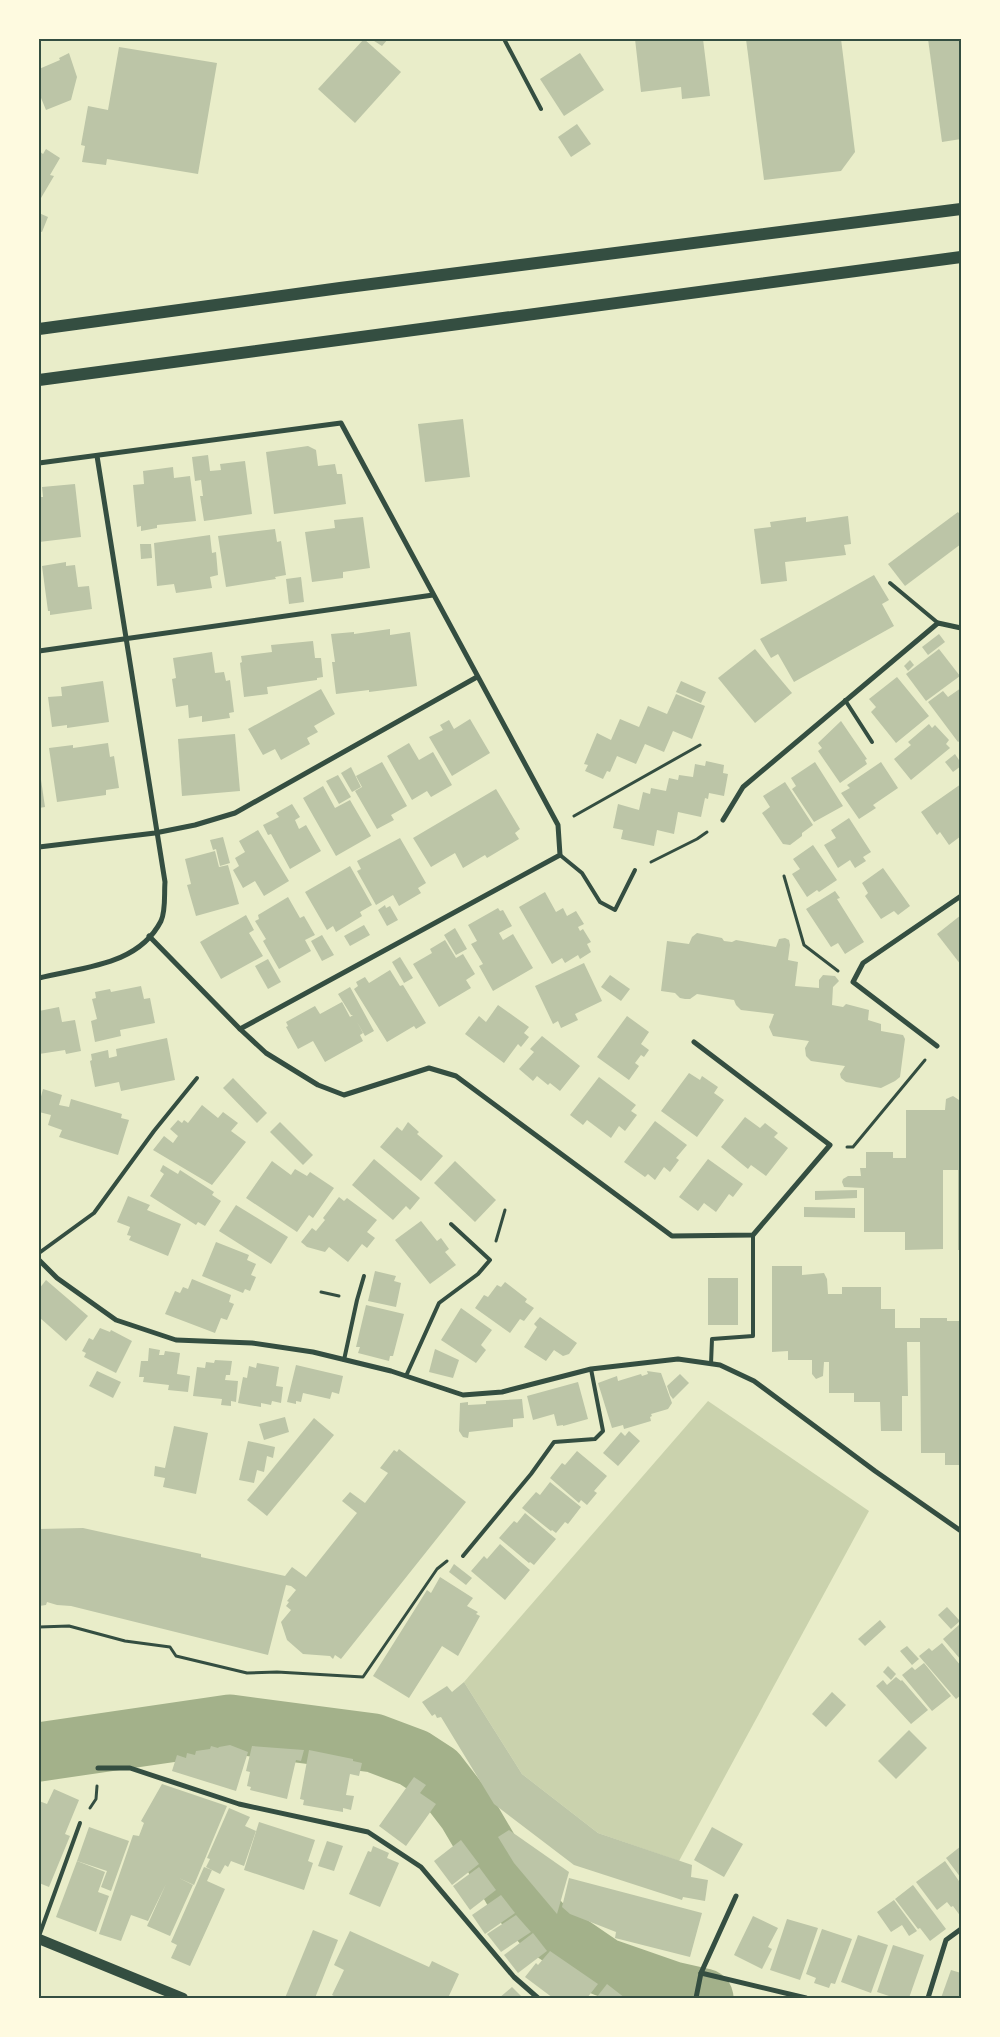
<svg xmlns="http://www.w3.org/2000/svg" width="1000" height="2037" viewBox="0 0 1000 2037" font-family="Commissioner,sans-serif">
<rect width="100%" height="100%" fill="#e9edc9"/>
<!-- green -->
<polygon fill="#cad2ad" points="708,1401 869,1511 679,1861 598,1833 522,1774 464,1682"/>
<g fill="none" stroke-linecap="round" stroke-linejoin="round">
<!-- river -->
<polyline stroke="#a3b18a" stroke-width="59" points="39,1752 230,1724 374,1743 414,1758 437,1773 467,1812 517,1897 544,1926 604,1967 673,1991 704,1998"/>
</g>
<!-- building -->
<g fill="#bcc5a7">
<polygon points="364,39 401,72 355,123 318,89"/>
<polygon points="371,39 388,39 382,46"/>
<polygon points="635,39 703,39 710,96 682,99 681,87 641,92"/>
<polygon points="746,39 841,39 855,152 841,171 764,180"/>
<polygon points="928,39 961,39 961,139 942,142"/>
<polygon points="119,47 217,63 198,174 107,159 106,165 82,162 85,146 81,145 88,106 108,110"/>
<polygon points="69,53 77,77 71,100 46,110 39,93 39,69 60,60 59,58"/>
<polygon points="580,53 604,90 564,116 540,79"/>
<polygon points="577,124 591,144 571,157 558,137"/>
<polygon points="46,149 60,158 50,175 54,176 41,198 39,196 39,151 43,154"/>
<polygon points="39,213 48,217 42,232 39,231"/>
<polygon points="463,419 470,477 425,482 418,424"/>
<polygon points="308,446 316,450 318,466 335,464 337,474 342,474 346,504 274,514 266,452"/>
<polygon points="208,455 210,471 221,470 220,464 245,461 252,514 204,521 200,496 203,496 201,480 195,481 192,457"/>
<polygon points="173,467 174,478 190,476 196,521 157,525 157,528 141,531 141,526 137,527 133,485 144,484 143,471"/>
<polygon points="75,484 81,537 39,542 39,497 43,497 42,487"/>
<polygon points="958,512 961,516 961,544 905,586 888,564"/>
<polygon points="848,516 851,544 844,545 846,555 785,562 787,581 761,584 754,529 771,527 770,522 806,517 806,522"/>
<polygon points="363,517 370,568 343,572 343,578 312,582 305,532 335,528 334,520"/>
<polygon points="275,529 277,542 281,541 286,575 275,577 276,579 226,587 218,536"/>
<polygon points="210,535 212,553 216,552 218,575 210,577 212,588 176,593 174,584 157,586 154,543"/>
<polygon points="140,544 151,544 152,558 141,559"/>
<polygon points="66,562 66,566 75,565 78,587 89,586 92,609 50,615 50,611 48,611 42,566"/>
<polygon points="874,575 889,600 882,604 894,626 794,682 778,654 771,658 760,639"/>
<polygon points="301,577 304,602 289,604 286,579"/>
<polygon points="390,629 390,635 410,632 417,686 369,692 369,690 336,694 332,662 335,662 331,634 354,632 354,634"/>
<polygon points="939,634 945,642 928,655 922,647"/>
<polygon points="313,641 315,658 321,658 323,677 317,678 317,680 267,687 268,694 244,697 240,663 242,662 241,656 272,652 271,645"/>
<polygon points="755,649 792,693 755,723 718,678"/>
<polygon points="939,649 960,676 926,701 906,674"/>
<polygon points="212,652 215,673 224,672 226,681 230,680 234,712 229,713 230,718 202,722 202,716 189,718 188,705 176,707 172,679 176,678 173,658"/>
<polygon points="910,660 914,665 908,671 904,666"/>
<polygon points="897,677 929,716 896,743 871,712 876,707 869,699"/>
<polygon points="103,681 109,722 67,728 67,725 52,727 48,697 62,696 61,687"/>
<polygon points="681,681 706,692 701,703 676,692"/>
<polygon points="961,688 961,740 958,742 928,702 943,691 948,697"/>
<polygon points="321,689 335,714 314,726 318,732 307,738 310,744 281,760 275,749 263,755 248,729"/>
<polygon points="676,694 705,706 692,739 673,731 664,752 645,744 636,764 617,756 610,772 607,771 603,779 585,771 588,765 584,764 597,733 611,740 620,719 639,727 648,706 667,714"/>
<polygon points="470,719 490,753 452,776 429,737 443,730 440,725 449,720 454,729"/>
<polygon points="841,721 867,759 865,760 867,764 840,783 818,751 822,748 818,743"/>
<polygon points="929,724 932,728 935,725 949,740 946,744 950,748 911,780 894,759 911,745 908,742"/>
<polygon points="235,734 240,791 182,796 178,739"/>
<polygon points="108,743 110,757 114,756 119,788 106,790 106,795 57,802 49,748 73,745 73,748"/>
<polygon points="409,743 419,760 433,752 452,785 431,797 427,791 412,800 387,756"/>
<polygon points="955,754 961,763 961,766 953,772 945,762"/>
<polygon points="706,761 724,765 723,773 728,774 724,796 709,793 708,799 705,798 701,817 678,812 674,834 657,830 654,846 621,839 623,830 613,828 618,804 639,810 643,792 650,794 651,788 666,791 669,778 678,780 679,775 693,777 695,764 705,766"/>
<polygon points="382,762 407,806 391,815 394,820 377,829 355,791 362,787 356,776"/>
<polygon points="815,762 843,806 814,822 792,789 796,786 791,778"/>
<polygon points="881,762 898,788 873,805 876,808 859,819 841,793 850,788 847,785"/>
<polygon points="39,766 45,807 39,808"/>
<polygon points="351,767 361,787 352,792 341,773"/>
<polygon points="338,775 351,797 339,804 326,781"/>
<polygon points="785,782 813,825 802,833 802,836 790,845 783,844 762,813 770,807 763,796"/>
<polygon points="961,784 961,836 949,845 940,832 937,835 921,812"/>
<polygon points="323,786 335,808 350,800 371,836 336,856 303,798"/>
<polygon points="496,789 520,829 515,833 519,839 487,858 485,855 463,868 455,853 431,867 413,838"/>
<polygon points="292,804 300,817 295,820 299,829 306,825 321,851 290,869 271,834 268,835 263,825 279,817 276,813"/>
<polygon points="849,818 871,852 863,857 866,861 855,868 850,860 838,868 824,845 836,838 831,830"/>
<polygon points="258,830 289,881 264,896 255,881 243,888 233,870 239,866 235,858 245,852 239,841"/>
<polygon points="223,837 230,863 220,866 216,849 213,850 210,840"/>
<polygon points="400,838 426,883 418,888 421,893 399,906 393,895 376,905 357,871 361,869 357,861"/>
<polygon points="813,845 837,880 819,892 817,890 807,897 792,874 800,869 793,859"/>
<polygon points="215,851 219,867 228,865 239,904 196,916 187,885 191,884 185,859"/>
<polygon points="350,866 372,905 360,912 362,916 336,932 333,926 327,930 305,892"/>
<polygon points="883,868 910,906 898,915 894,911 881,919 865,896 868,893 862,883"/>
<polygon points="835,891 840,898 837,899 864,942 845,954 838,943 831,947 806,909"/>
<polygon points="545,892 556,912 563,908 567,916 576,911 584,924 578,927 580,931 583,929 591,942 587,944 591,952 580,959 578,955 565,963 562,958 552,964 519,907"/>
<polygon points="288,897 300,918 304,916 315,935 305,940 311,951 279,969 263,941 266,939 255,921 259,919 258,915"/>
<polygon points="385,905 386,908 390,906 398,920 387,926 378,910"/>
<polygon points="498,908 500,911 503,910 512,926 499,933 503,940 513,934 533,968 493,991 479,966 483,964 471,944 477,941 468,925"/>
<polygon points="246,915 254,930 249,933 263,956 221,979 200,942"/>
<polygon points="961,915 961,965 937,934"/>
<polygon points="364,925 370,935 350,946 344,936"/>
<polygon points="455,928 467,949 456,955 444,935"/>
<polygon points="697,933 722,938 724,941 732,942 736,940 776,947 779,939 785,938 789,940 790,945 788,960 798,962 795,986 819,988 819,980 823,975 835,976 839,981 833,987 832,1005 843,1007 846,1004 869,1010 868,1020 881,1024 881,1031 903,1035 905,1039 900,1077 895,1081 881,1088 846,1082 841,1078 840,1074 845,1066 811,1061 806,1056 805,1048 809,1041 773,1036 769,1027 774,1014 741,1010 736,1005 734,1000 697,994 690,999 685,999 680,998 675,993 661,991 667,941 689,944 692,937"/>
<polygon points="322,935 334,955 322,961 311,941"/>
<polygon points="445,940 456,958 463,954 475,974 466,980 471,988 439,1007 413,964 432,953 430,949"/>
<polygon points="400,957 413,978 404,983 392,962"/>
<polygon points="268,959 281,982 268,989 255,966"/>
<polygon points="584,963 602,1001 575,1014 578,1020 561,1028 558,1021 553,1024 535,986"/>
<polygon points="390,970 400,986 403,985 426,1023 416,1029 414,1026 387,1042 354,989 358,986 356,982 365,977 369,983"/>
<polygon points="610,975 630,989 621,1001 601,987"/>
<polygon points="141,986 144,999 150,998 155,1023 120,1030 121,1036 95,1042 91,1021 97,1019 92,999 96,998 95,992 110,989 111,992"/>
<polygon points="350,987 374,1031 365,1036 357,1022 363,1033 360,1035 363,1041 325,1062 313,1041 298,1049 286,1027 288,1026 286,1022 315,1006 320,1014 342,1002 350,1017 353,1015 351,1015 338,994"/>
<polygon points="498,1005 529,1027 524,1033 529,1037 521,1047 518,1044 504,1063 465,1034 479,1016 486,1022"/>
<polygon points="59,1007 62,1022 75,1020 81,1051 66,1054 65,1050 39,1054 39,1011"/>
<polygon points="627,1016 649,1032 641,1044 649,1050 644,1057 641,1055 635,1063 639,1066 629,1080 597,1057"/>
<polygon points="542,1036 580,1066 560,1091 550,1083 548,1085 537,1076 533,1081 519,1069 534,1052 530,1049"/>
<polygon points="167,1038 175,1080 121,1091 119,1082 95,1087 90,1061 92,1060 91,1054 108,1050 109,1058 117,1056 116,1049"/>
<polygon points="689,1073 700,1080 702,1076 718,1087 714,1093 724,1100 697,1137 661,1111"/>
<polygon points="599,1077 636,1105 631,1111 637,1115 625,1131 619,1126 611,1138 587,1120 583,1125 570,1115"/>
<polygon points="233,1078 267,1113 257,1123 223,1088"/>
<polygon points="43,1089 62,1095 59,1105 69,1107 71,1099 122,1114 121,1118 129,1120 118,1155 59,1137 62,1130 48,1125 51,1115 39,1112 39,1104"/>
<polygon points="953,1096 959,1100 961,1109 961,1250 958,1250 958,1170 943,1170 943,1249 905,1250 905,1232 864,1232 864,1188 844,1187 842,1182 843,1179 848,1176 861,1176 860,1168 866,1168 866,1152 893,1152 893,1158 906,1158 906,1110 945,1110 946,1099"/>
<polygon points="202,1105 218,1118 223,1112 238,1123 231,1131 246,1142 212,1185 153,1150 164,1136 173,1143 178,1136 170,1129 178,1120 182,1123 184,1120 188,1123"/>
<polygon points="745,1117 760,1128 765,1123 778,1133 774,1137 788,1148 766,1176 751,1165 748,1169 721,1147"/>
<polygon points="655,1121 687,1145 676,1158 679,1160 670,1172 664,1167 655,1180 648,1174 645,1177 624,1162"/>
<polygon points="280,1122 313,1155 303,1165 270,1132"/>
<polygon points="408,1122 419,1132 417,1134 443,1156 421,1181 380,1147 397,1127 402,1131"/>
<polygon points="374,1159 420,1198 410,1210 406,1206 393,1220 352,1185"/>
<polygon points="708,1159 743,1184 733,1197 729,1194 716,1212 704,1203 698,1211 679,1197"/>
<polygon points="272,1161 291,1175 295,1169 307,1176 310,1172 334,1188 313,1218 309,1215 297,1232 246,1198"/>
<polygon points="455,1161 496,1200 475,1222 434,1183"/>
<polygon points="163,1165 178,1174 180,1170 214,1192 212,1195 221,1201 205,1226 198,1222 196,1225 150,1196 164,1174 160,1171"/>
<polygon points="857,1190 857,1198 815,1200 815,1191"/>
<polygon points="128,1196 150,1205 147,1210 181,1224 168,1256 129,1240 131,1236 127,1235 130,1227 117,1222"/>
<polygon points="339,1197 344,1201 347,1198 377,1220 367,1232 375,1238 367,1248 362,1244 348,1262 329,1247 325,1252 307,1247 301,1242 312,1228 316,1231 325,1220 323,1218"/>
<polygon points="236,1205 288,1237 271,1264 219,1231"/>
<polygon points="804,1207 855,1208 855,1218 804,1217"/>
<polygon points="421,1221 437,1241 441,1238 449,1249 445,1252 456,1265 430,1284 395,1240"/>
<polygon points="216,1242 249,1255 247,1260 256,1264 251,1275 256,1277 250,1291 245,1289 243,1293 202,1276"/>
<polygon points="772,1266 802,1266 802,1275 824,1273 827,1279 828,1294 842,1294 842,1287 881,1287 881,1309 895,1309 895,1328 920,1328 920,1318 947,1318 947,1321 961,1321 961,1465 945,1465 945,1453 921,1453 920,1342 907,1342 908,1396 902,1396 902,1431 881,1431 880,1402 854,1402 854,1393 829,1393 829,1362 824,1362 823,1376 816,1379 812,1374 812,1360 788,1360 788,1351 772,1352"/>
<polygon points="375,1271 396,1276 394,1281 401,1283 396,1307 368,1301"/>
<rect x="708" y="1278" width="30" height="47"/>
<polygon points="192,1279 231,1295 229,1302 234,1304 227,1320 221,1318 215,1333 165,1314 175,1291 180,1293 183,1287 188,1289"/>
<polygon points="46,1280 88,1316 66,1341 39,1317 39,1289"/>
<polygon points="505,1282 527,1299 525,1302 534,1308 524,1321 520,1319 510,1333 475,1308 484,1295 488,1297 497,1285 501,1287"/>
<polygon points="366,1305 404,1314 393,1356 390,1356 389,1361 358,1353 360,1347 356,1347"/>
<polygon points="461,1308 492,1330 481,1345 486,1350 476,1363 441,1340"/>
<polygon points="540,1317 577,1343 569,1354 563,1356 554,1350 546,1361 524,1347 537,1327 534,1324"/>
<polygon points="100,1328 110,1332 111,1330 132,1341 116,1373 84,1357 86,1353 82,1351 89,1338 93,1340"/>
<polygon points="149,1348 160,1350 159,1355 164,1355 165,1351 180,1353 177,1374 190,1376 188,1392 168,1390 169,1385 143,1382 144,1377 139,1377 141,1361 148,1361"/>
<polygon points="435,1349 459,1360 453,1378 429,1372"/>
<polygon points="215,1360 232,1361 230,1375 226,1375 225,1380 238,1381 236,1402 231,1401 231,1406 221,1405 222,1399 193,1396 197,1367 205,1368 206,1362 214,1363"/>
<polygon points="257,1363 279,1367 276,1386 283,1387 281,1403 272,1401 271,1405 261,1403 261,1407 238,1403 243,1377 247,1378 249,1366 256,1368"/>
<polygon points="296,1365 343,1376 339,1394 332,1392 330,1399 303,1393 301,1402 296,1401 296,1404 287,1402"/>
<polygon points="97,1371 121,1382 113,1398 89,1386"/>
<polygon points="647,1371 661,1373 672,1403 668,1409 651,1414 652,1416 650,1417 651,1421 624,1429 623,1425 612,1428 598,1383 617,1376 618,1381 641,1374 642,1376 648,1374"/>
<polygon points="680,1374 689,1383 673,1399 670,1395 667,1386"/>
<polygon points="578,1382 588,1419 563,1426 563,1425 557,1426 554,1414 533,1420 527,1396"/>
<polygon points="522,1399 524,1418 513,1419 513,1427 469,1432 468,1438 463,1437 459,1431 460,1403 468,1402 468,1405 486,1404 486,1401"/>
<polygon points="285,1417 289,1432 264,1440 259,1424"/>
<polygon points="314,1418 334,1435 267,1516 247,1500"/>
<polygon points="174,1426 208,1433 196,1494 163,1487 165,1478 154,1476 155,1466 165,1468"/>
<polygon points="629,1431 640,1441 618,1466 603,1453 621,1432 625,1436"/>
<polygon points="248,1441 275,1447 273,1458 267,1456 264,1472 257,1470 254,1483 239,1480"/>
<polygon points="399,1449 466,1502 341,1659 335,1655 333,1659 330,1656 303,1654 287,1640 281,1622 291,1610 286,1606 289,1602 287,1601 296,1590 291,1586 286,1585 268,1655 71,1606 57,1605 47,1602 46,1605 39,1606 39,1529 83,1528 201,1554 201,1557 285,1576 292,1567 306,1577 357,1513 342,1501 350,1492 365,1503 388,1473 380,1468 394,1450 397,1452"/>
<polygon points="577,1451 607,1476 594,1491 597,1493 587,1505 581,1500 579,1503 550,1478 562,1463 565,1465"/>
<polygon points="550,1482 581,1507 568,1524 565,1522 556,1533 552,1530 551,1531 522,1508 536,1492 540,1495"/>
<polygon points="525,1513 556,1539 534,1565 530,1562 529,1563 499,1538 514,1521 517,1523"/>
<polygon points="500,1544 530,1570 505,1600 471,1571 484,1556 487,1559"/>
<polygon points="454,1564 472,1578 466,1585 449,1572"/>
<polygon points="440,1577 473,1598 467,1606 478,1612 476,1614 480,1616 458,1656 442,1646 409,1698 373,1676 427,1590 431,1593"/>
<polygon points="947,1607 960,1621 951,1629 938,1615"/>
<polygon points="880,1620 886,1627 865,1646 858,1639"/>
<polygon points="960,1624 961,1625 961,1660 943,1639"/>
<polygon points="942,1643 961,1666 961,1695 956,1699 919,1656 929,1648 932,1651"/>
<polygon points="907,1646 919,1659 912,1665 900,1651"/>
<polygon points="924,1663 951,1696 932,1711 902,1675 912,1667 915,1670"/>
<polygon points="888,1666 896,1674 891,1680 883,1672"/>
<polygon points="896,1677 901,1681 902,1680 928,1710 911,1724 876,1686 883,1680 887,1685"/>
<polygon points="464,1682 522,1774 598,1833 692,1865 691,1877 708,1880 705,1901 683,1897 682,1900 574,1865 494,1804 441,1717 437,1718 435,1714 432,1716 422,1702 447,1686 452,1692"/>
<polygon points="832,1692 846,1705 826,1727 812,1714"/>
<polygon points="909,1730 927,1748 896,1779 878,1761"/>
<polygon points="230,1745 248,1752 236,1791 172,1771 177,1755 186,1758 187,1753 195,1755 196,1751 210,1749 211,1746 218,1748 219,1747"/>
<polygon points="252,1746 304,1750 301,1761 296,1760 287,1799 250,1790 251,1787 247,1786 250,1772 246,1771"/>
<polygon points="309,1750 353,1759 353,1761 362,1763 359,1776 350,1774 346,1795 354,1796 351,1810 343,1808 343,1812 303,1805 304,1800 300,1799"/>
<polygon points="414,1777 426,1785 420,1793 436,1804 406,1846 379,1826"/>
<polygon points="162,1784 227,1806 194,1885 179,1878 193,1885 170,1936 147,1926 166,1884 148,1921 131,1915 121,1941 99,1934 133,1835 139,1836 144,1823 141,1821"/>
<polygon points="54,1789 79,1800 65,1834 70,1836 49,1887 39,1883 39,1801 47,1804"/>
<polygon points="229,1808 250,1817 245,1826 256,1831 244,1866 231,1861 228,1867 225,1865 220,1874 206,1867 210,1859 207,1858"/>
<polygon points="259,1822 315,1840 308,1861 313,1863 304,1890 244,1870"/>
<polygon points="89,1827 129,1841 111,1891 101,1887 107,1871 77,1861"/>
<polygon points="712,1827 743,1844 724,1877 694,1860"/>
<polygon points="509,1830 569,1872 557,1914 514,1863 498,1837"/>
<polygon points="461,1840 479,1864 452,1885 434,1861"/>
<polygon points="327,1841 343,1846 334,1871 318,1866"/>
<polygon points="373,1846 389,1853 387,1858 399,1863 380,1907 349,1894 368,1851 371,1852"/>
<polygon points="961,1846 961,1878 946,1858"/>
<polygon points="77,1861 105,1872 98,1892 109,1896 96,1932 56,1917"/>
<polygon points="945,1861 961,1884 961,1917 953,1906 951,1907 947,1902 937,1910 916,1882"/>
<polygon points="204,1867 212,1870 207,1881 225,1889 190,1966 171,1958 177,1945 171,1942"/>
<polygon points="479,1867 496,1890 470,1910 453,1886"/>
<polygon points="569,1878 702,1913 690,1957 615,1938 616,1932 570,1914 562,1907"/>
<polygon points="913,1885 946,1929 930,1941 920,1928 918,1929 895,1899"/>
<polygon points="501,1895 515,1913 485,1934 472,1915"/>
<polygon points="894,1900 917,1931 909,1936 902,1925 891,1932 877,1912"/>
<polygon points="516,1915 531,1932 501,1952 487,1934"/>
<polygon points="753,1916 778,1928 768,1947 772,1949 762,1969 734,1955"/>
<polygon points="787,1919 818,1928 800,1980 770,1970"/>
<polygon points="822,1929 852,1939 835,1984 831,1983 829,1988 814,1983 816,1978 806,1974"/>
<polygon points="313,1930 338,1940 315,1998 285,1998"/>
<polygon points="350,1931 429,1967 432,1961 459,1974 448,1998 338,1998 332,1995 344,1970 334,1965"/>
<polygon points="533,1933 547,1951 518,1973 504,1955"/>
<polygon points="858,1935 888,1945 871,1993 841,1982"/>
<polygon points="893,1945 924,1955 909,1998 895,1998 877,1992"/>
<polygon points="550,1951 598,1984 587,1998 553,1998 525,1977 536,1963 538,1965"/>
<polygon points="951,1970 961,1973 961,1998 941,1998"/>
<polygon points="607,1984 625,1998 596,1998"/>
<polygon points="512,1987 523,1998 499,1998"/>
</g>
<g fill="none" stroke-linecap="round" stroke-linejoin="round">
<!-- path -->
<g stroke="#344e41" stroke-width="3">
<polyline points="574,816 700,745"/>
<polyline points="651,862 697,839 707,832"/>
<polyline points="784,876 804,945 838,971"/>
<polyline points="847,1147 853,1147 925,1060"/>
<polyline points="496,1241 505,1210"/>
<polyline points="321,1292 339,1296"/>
<polyline points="39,1627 69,1626 125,1641 170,1647 176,1656 247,1673 277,1672 363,1677 437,1569 447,1561"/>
<polyline points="90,1808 96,1799 97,1786"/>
</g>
<!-- service -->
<g stroke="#344e41" stroke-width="4">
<polyline points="504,39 541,109"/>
<polyline points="890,583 938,623"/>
<polyline points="845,700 872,742"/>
<polyline points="560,855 582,873 600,902 615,910 635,870"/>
<polyline points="39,1253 94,1213 154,1131 197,1078"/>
<polyline points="344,1360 357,1300 364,1276"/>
<polyline points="711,1364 712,1339 753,1336 753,1235"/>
<polyline points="406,1376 439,1303 478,1274 490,1260 451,1224"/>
<polyline points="463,1556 531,1474 554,1442 595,1439 603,1431 591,1369"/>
<polyline points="39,1936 80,1823"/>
</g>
<!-- minor -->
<g stroke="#344e41" stroke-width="5">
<polyline points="39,463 341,423 558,825 560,855 240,1029"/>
<polyline points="39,651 433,595"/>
<polyline points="723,820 743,787 938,623 961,628"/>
<polyline points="39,847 155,833 195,825 235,813 477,677"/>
<polyline points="149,936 240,1029 266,1053 318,1085 344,1095 429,1068 456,1076 672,1236 753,1235 830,1145 694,1042"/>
<path d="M39 978C82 967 138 966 161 921 166 910 164 894 165 882L97 456"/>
<polyline points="937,1046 853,982 863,963 961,896"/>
<polyline points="39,1260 57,1278 116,1320 176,1340 252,1343 313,1352 391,1371 463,1395 502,1392 591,1369 678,1359 720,1365 754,1381 875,1471 961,1531"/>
<polyline points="98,1768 130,1768 239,1804 368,1832 421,1867 514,1977 538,1998"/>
<polyline points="701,1973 806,1998"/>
<polyline points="696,1998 701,1973 736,1896"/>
<polyline points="928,1998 946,1940 961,1929"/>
</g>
<!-- secondary -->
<polyline stroke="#344e41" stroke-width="10" points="39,1939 183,1998"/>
<!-- primary -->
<g stroke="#344e41" stroke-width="12">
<polyline points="39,329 340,288 961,209"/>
<polyline points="39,380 961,257"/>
</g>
</g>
<!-- border -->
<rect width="1000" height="2037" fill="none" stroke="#fefae0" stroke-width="80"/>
<rect x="40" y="40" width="920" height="1957" fill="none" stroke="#344e41" stroke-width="2"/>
</svg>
